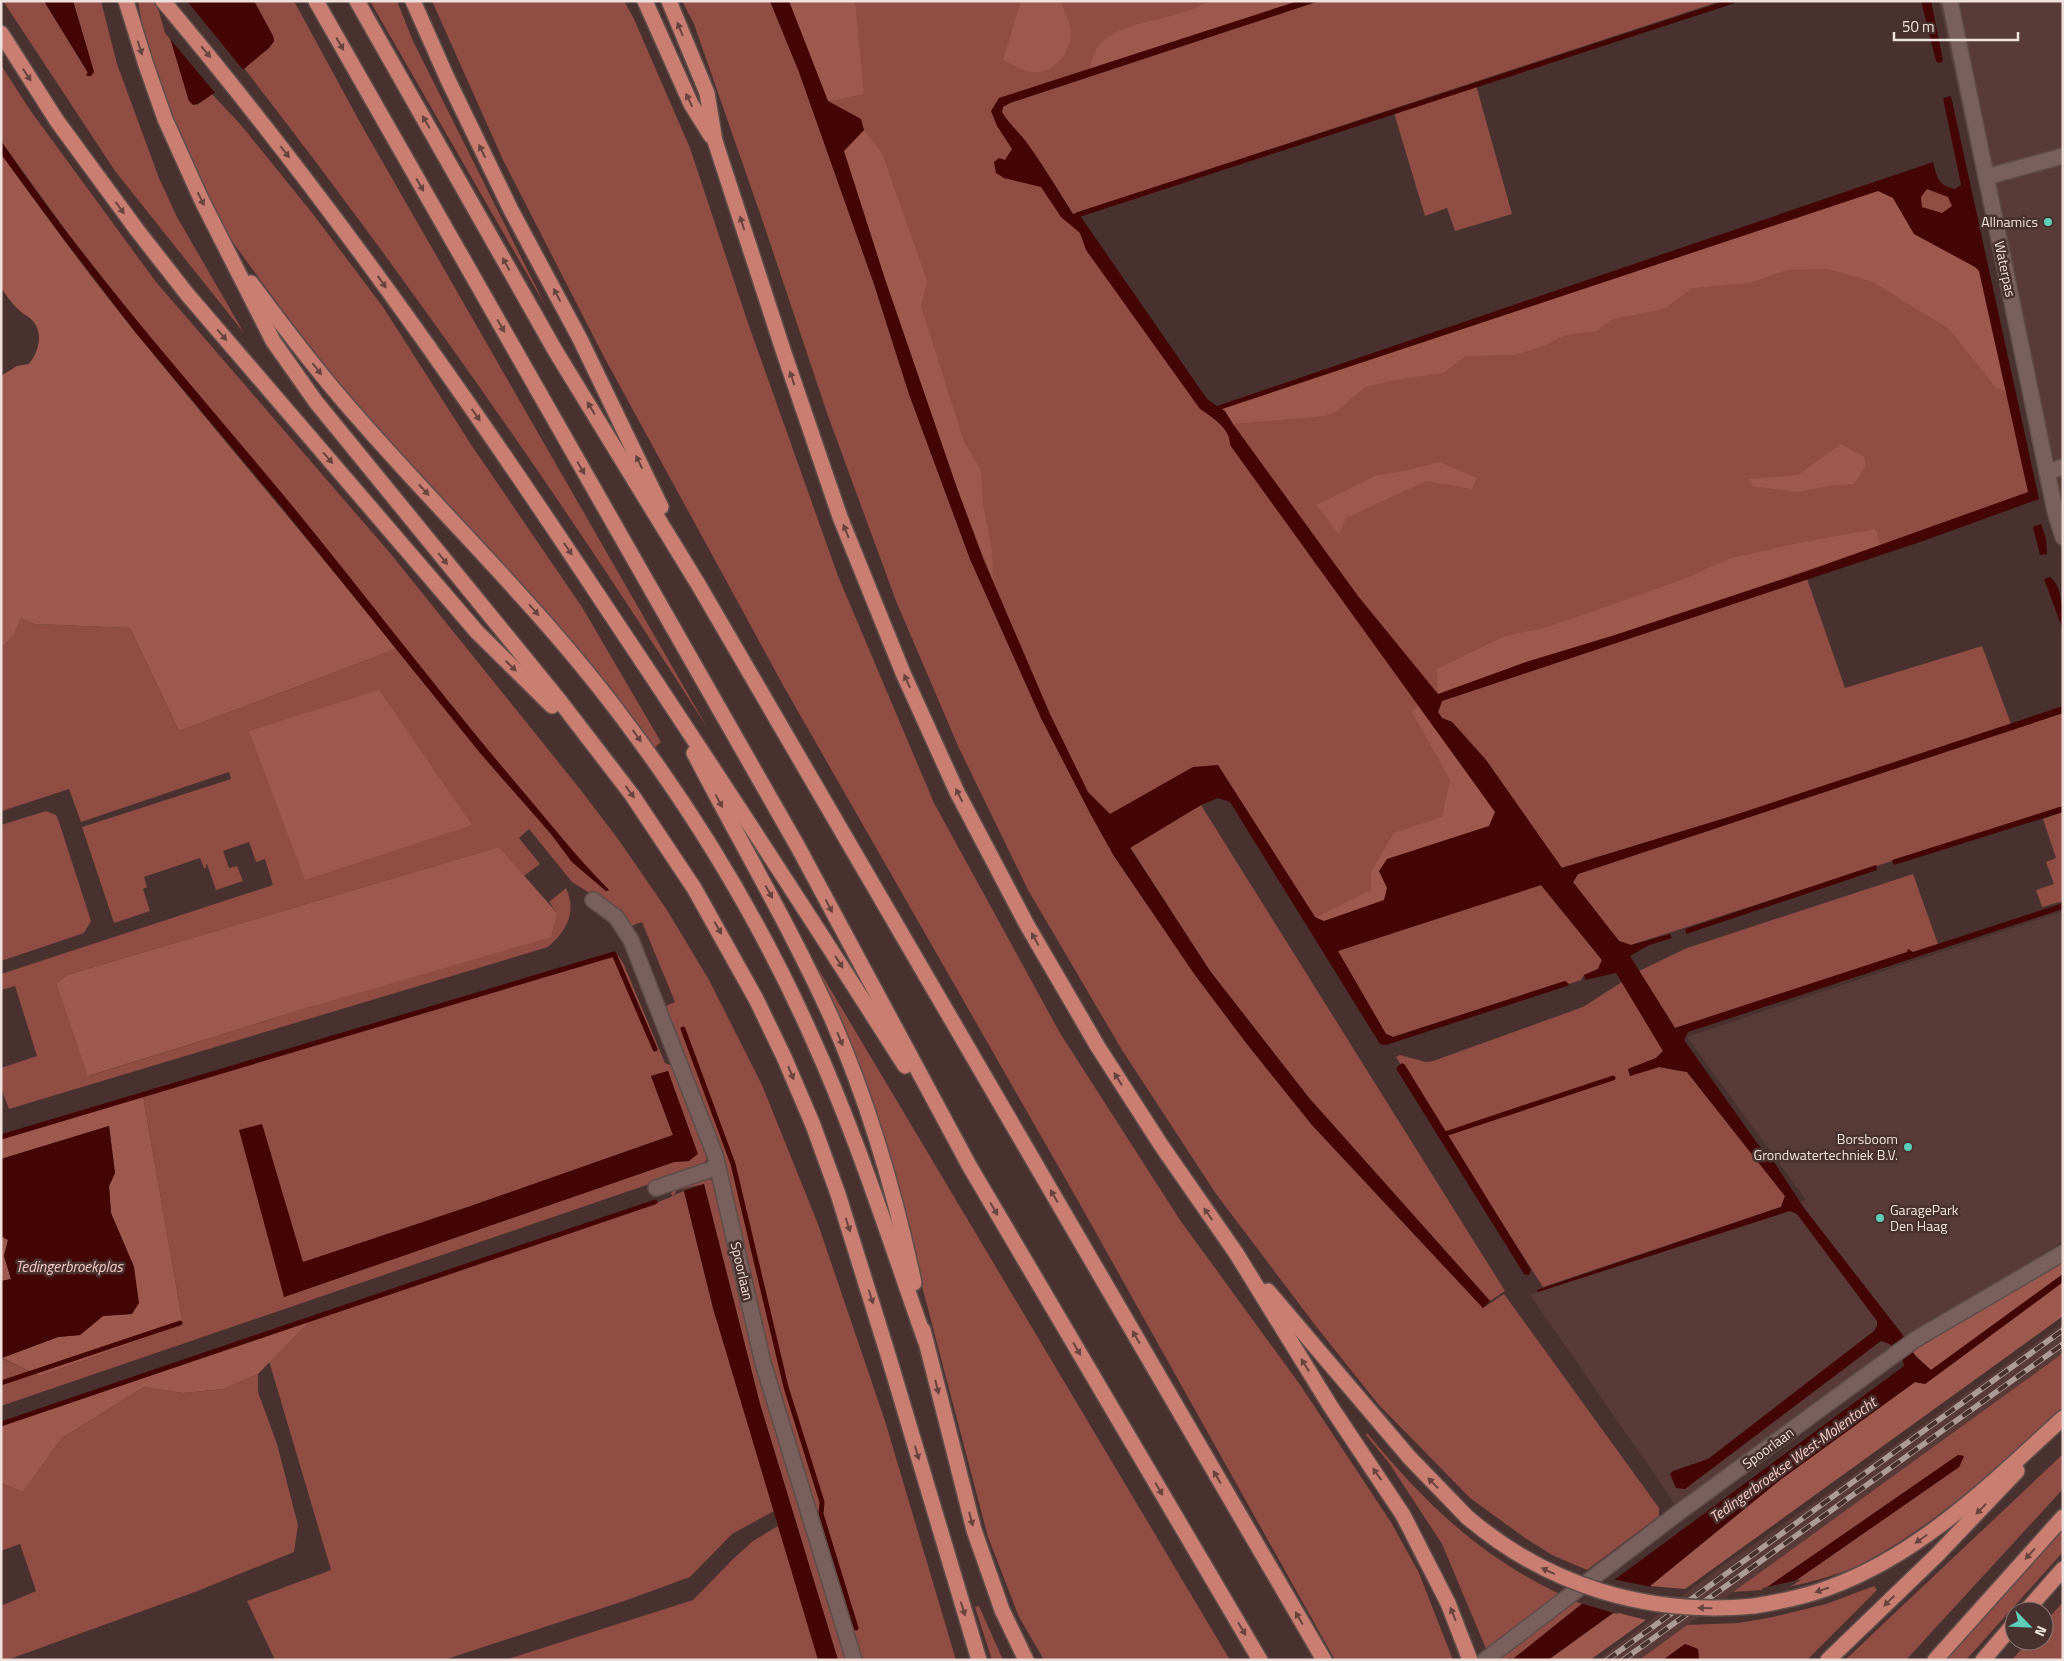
<svg xmlns="http://www.w3.org/2000/svg" width="2064" height="1661" viewBox="0 0 2064 1661" font-family="'Titillium Web',sans-serif">
<rect width="100%" height="100%" fill="#48312e"/>
<!-- built -->
<g fill="#583a36">
<polygon points="1939,1 2063,1 2063,555 2047,506"/>
<polygon points="2063,911 2063,1241 1677,1507 1530,1295 1806,1200 1687,1037"/>
<polygon points="2063,1323 2063,1353 1740,1587 1639,1660 1598,1660 1722,1566 1837,1487"/>
</g>
<!-- green -->
<g fill="#8f4d44" fill-rule="evenodd">
<polygon points="3,1 44,1 89,75 94,72 73,1 101,1 117,64 159,178 177,217 244,333 115,171"/>
<polygon points="138,1 159,1 189,101 197,105 212,94 241,125 313,214 383,307 472,446 582,607 661,742 653,749 561,636 344,390 280,307 218,222 170,114 144,38"/>
<path d="M254 1H294L362 126 708 729C564 502 409 281 244 68L269 48 274 41 273 36Z"/>
<polygon points="370,1 397,1 413,41 546,307"/>
<polygon points="432,1 624,1 634,19 690,148 748,323 838,576 934,803 1060,1033 1180,1220 1301,1386 1392,1524 1419,1573 1453,1660 1335,1660 1077,1199 784,687 734,595 604,357 503,160"/>
<polygon points="682,1 770,1 799,72 874,284 909,394 970,559 1041,718 1090,813 1114,856 1195,975 1247,1044 1312,1125 1483,1308 1504,1294 1659,1508 1659,1516 1587,1570 1552,1555 1525,1538 1470,1498 1378,1404 1315,1325 1216,1194 1122,1050 1028,890 958,746 896,601 827,413 764,225 694,24"/>
<polygon points="776,1 1312,1 1002,102 998,116 1205,404 1215,409 1923,170 1972,215 2035,498 1429,702 1549,871 1324,946 1227,793 1108,836 1084,794 971,543"/>
<polygon points="1319,1 1721,1 1073,214 1042,165 1002,113 1003,106 1010,103"/>
<path d="M1 65 30 110 156 282 390 553 580 789 618 839 667 910 709 980 762 1085 818 1224 885 1421 956 1660H860L664 1007 675 1002 642 922 631 926 604 902 572 882 529 829 519 838 540 864 524 876 499 847 67 975 56 983 89 1076 313 1006 557 913 549 902 566 888C577 912 567 931 548 947L9 1109 1 1088V1068L37 1056 15 986 1 990V974L273 885 265 859 256 862 249 842 223 851 229 868 237 866 243 881 216 890 207 864 206 865V868H204L200 858 144 877 147 887 143 889 150 911 114 923 82 827 231 779 229 772 81 822 69 789 2 811 1 648 14 635 21 618 35 624 130 628 179 731 396 649 481 754 551 834 572 862 606 891 609 890 583 863 487 749 284 497 142 328 69 235 1 141Z"/>
<polygon points="1476,85 1512,214 1455,231 1447,208 1425,216 1394,113"/>
<polygon points="1807,579 1845,688 1982,646 2011,724 1732,816 1561,868 1486,760 1452,722 1442,718 1438,712 1442,701"/>
<polygon points="2063,713 2063,806 1631,945 1619,941 1573,883 1578,874"/>
<polygon points="1201,805 1505,1291 1490,1301 1309,1098 1210,971 1130,847"/>
<polygon points="46,811 56,815 59,822 91,921 84,933 1,961 1,825"/>
<polygon points="2063,812 2063,901 2042,907 2036,890 2054,884 2046,862 2056,858 2043,819"/>
<polygon points="1913,874 1938,944 1675,1028 1639,971 1687,948"/>
<polygon points="1541,885 1602,960 1598,969 1584,975 1581,980 1569,984 1565,981 1393,1037 1386,1034 1337,951"/>
<path d="M618 955 624 965 665 1063 673 1066 708 1157 702 1166 1 1406V1358L40 1376 183 1325 143 1096ZM668 1071 689 1161 674 1162 284 1297 262 1124 302 1263 468 1207 673 1135 651 1076Z"/>
<polygon points="810,955 1230,1660 1044,1660 1019,1617 988,1537 918,1271 806,957"/>
<polygon points="1622,982 1663,1051 1656,1058 1628,1069 1630,1076 1659,1067 1687,1072 1785,1196 1781,1207 1543,1287 1396,1057 1400,1055 1426,1062 1433,1061 1583,1007"/>
<polygon points="704,1177 713,1181 848,1660 838,1660 760,1404 704,1184 677,1190 674,1195 684,1191 713,1308 774,1511 732,1534 690,1577 627,1600 444,1660 275,1660 247,1601 331,1570 269,1361 310,1321 656,1203 673,1196 671,1194 674,1186"/>
<path d="M2063 1353V1410C2002 1464 1942 1519 1871 1559 1845 1574 1813 1581 1785 1588L1959 1467 1964 1456 1958 1455 1763 1590 1733 1592Z"/>
<polygon points="258,1374 258,1392 277,1444 298,1525 294,1552 195,1592 7,1660 1,1660 1,1606 36,1591 20,1544 1,1551 1,1483 23,1492 62,1438 144,1387 183,1393 224,1389"/>
<path d="M1367 1433C1424 1502 1479 1556 1560 1594L1487 1651 1442 1544 1389 1463 1366 1435Z"/>
<polygon points="2063,1454 2063,1489 1906,1660 1845,1660"/>
<polygon points="778,1526 819,1660 505,1660 693,1600 732,1560 753,1541"/>
<polygon points="2063,1530 2063,1552 1966,1660 1945,1660"/>
<polygon points="1874,1586 1877,1590 1807,1660 1699,1660 1698,1649 1685,1644 1663,1660 1639,1660 1687,1625 1738,1623 1773,1617 1826,1604"/>
<polygon points="1575,1601 1582,1604 1513,1659 1498,1660"/>
<polygon points="2063,1602 2063,1660 2012,1660 2028,1641 2044,1641 2044,1623"/>
<polygon points="979,1606 1003,1660 992,1660 975,1607"/>
</g>
<!-- forest -->
<g fill="#9e594f">
<polygon points="789,1 855,1 864,94 828,101"/>
<path d="M1021 1H1060C1064 10 1068 18 1070 27 1074 49 1056 74 1032 72 1022 71 1012 64 1003 60Z"/>
<path d="M1210 1H1298L1089 69C1092 60 1094 51 1100 44 1121 23 1158 21 1185 12 1193 9 1202 5 1210 1Z"/>
<polygon points="864,130 882,153 927,281 921,306 964,442 981,470 983,505 992,551 993,580 957,488 885,279 844,151"/>
<path d="M1 154C45 215 89 275 136 333 222 439 311 542 396 649L179 731 130 628 35 624 21 618 14 635 1 648V376L17 366 29 364C39 351 44 333 32 320 28 316 23 314 19 310 12 304 7 296 1 288Z"/>
<polygon points="1878,191 1893,198 1914,234 1975,267 1979,271 2006,392 1996,388 1949,329 1873,282 1828,269 1787,270 1750,283 1692,288 1664,309 1613,319 1597,331 1565,335 1541,347 1514,355 1466,356 1443,373 1401,379 1365,387 1336,412 1325,416 1233,424 1225,411 1221,409"/>
<polygon points="1841,444 1864,457 1866,465 1854,484 1828,486 1797,492 1752,486 1749,479 1798,475"/>
<polygon points="1439,462 1477,478 1472,489 1426,481 1346,518 1339,534 1316,505 1375,476 1409,470"/>
<polygon points="1875,529 1881,545 1615,635 1526,662 1438,694 1437,669 1505,636 1548,627 1687,578 1728,559 1799,543"/>
<polygon points="379,690 472,825 305,880 249,731"/>
<polygon points="1419,704 1495,812 1489,826 1387,859 1379,871 1387,888 1384,900 1324,921 1315,918 1371,890 1371,872 1394,833 1442,817 1450,780 1412,712"/>
<polygon points="499,847 557,913 551,937 313,1006 88,1076 56,983 67,975"/>
<polygon points="143,1096 183,1325 40,1376 2,1358 58,1337 80,1335 103,1316 132,1314 134,1267 111,1213 109,1186 115,1173 109,1126 1,1159 1,1139"/>
<polygon points="1,1236 8,1240 4,1256 11,1279 1,1281"/>
<polygon points="2063,1262 2063,1274 1931,1370 1912,1352 1965,1319"/>
<polygon points="2063,1282 2063,1316 1685,1589 1650,1586 1780,1480 1915,1382 1925,1384"/>
<polygon points="310,1321 258,1374 224,1389 183,1393 144,1387 62,1438 23,1492 1,1483 1,1426"/>
<polygon points="1615,1612 1646,1620 1590,1660 1548,1660"/>
</g>
<!-- water -->
<g fill="#440604" fill-rule="evenodd">
<polygon points="44,1 73,1 94,72 91,76 87,76 86,74 88,73 86,69"/>
<path d="M159 1H254L273 36 274 41 269 48C256 58 204 105 193 105L189 101Z"/>
<path d="M770 1H789L828 101 861 119 864 130 844 151 885 279 957 488 983 558 1050 714 1088 792 1110 814 1193 767 1218 765 1315 917 1324 921 1384 900 1387 888 1379 871 1387 859 1489 826 1495 812 1230 445C1231 429 1212 417 1200 409L1086 250 1080 233 1061 217 1041 187 1004 178 996 173 994 162 999 158 1005 160 1012 149 997 126 991 111 999 98 1298 1H1319L1010 103 1003 107 1002 112C1008 123 1017 130 1024 139 1042 163 1057 189 1073 214L1081 217 1207 399 1217 406 1933 162C1937 177 1938 186 1955 189L1961 185 1943 98 1951 96 2039 499 1923 541 1442 701 1438 712 1442 718 1452 722 1486 760 1562 868 1732 816 2063 706V713L1578 874 1573 882 1619 941 1631 945 1670 934 1672 938 1649 945 1630 956 1675 1028 1907 952 1908 949 1913 952 2063 903V909L1688 1032 1684 1040 1757 1143 1774 1162 1804 1208 1902 1334 1916 1357 1931 1370 2063 1274V1282L1925 1384 1915 1382 1780 1480 1650 1586 1548 1660H1508L1509 1658 1513 1659 1583 1603 1904 1366C1902 1350 1895 1346 1881 1341L1685 1489 1676 1488 1670 1474 1673 1471 1708 1459 1874 1331 1877 1326V1321L1797 1214 1790 1211 1538 1292 1537 1290 1781 1207 1785 1196 1687 1072 1659 1067 1630 1076 1628 1069 1656 1058 1663 1051 1616 973 1585 980 1584 975 1598 969 1602 960 1541 885 1338 951 1386 1034 1393 1037 1565 981 1569 984 1567 986 1386 1045 1380 1044 1230 802 1218 798 1201 805 1130 848 1210 971 1309 1098 1490 1301 1483 1308 1312 1125 1247 1044 1195 975 1114 856 1090 813 1041 718 970 559 909 394 874 284 799 72ZM1927 189 1948 197 1952 206 1942 213 1922 207 1921 197ZM1878 191 1893 198 1914 234 1975 267 1979 271 2028 492 1810 570 1615 635 1526 662 1438 694 1358 596 1233 424 1225 411 1222 409Z"/>
<polygon points="1921,1 1931,1 1943,60 1942,62 1938,63 1936,61"/>
<path d="M1 141C86 267 188 380 285 497 364 593 439 693 520 788 549 822 577 858 609 890L606 891 572 862 551 834 481 754 280 505 136 333 63 238 1 154Z"/>
<polygon points="2041,524 2046,538 2047,554 2040,555 2033,527"/>
<path d="M2050 577C2063 586 2063 615 2063 630L2044 579Z"/>
<polygon points="2063,806 2063,812 1894,865 1892,860"/>
<polygon points="1876,865 1877,870 1686,934 1685,929"/>
<polygon points="1402,1063 1405,1065 1531,1270 1529,1275 1524,1274 1397,1070 1397,1067"/>
<polygon points="668,1071 698,1154 689,1161 674,1162 284,1297 239,1130 262,1124 303,1262 468,1207 673,1135 651,1076"/>
<polygon points="109,1126 115,1173 109,1186 111,1213 134,1267 139,1303 132,1314 103,1316 80,1335 58,1337 2,1358 1,1281 11,1279 4,1256 8,1240 1,1236 1,1159"/>
<polygon points="704,1184 760,1404 838,1660 818,1660 713,1308 684,1191"/>
<polygon points="1958,1455 1964,1456 1959,1467 1785,1588 1763,1590"/>
<polygon points="1685,1644 1698,1649 1699,1660 1663,1660"/>
</g>
<!-- pier -->
<g fill="#48312e">
<polygon points="156,1 187,1 244,71 216,94 165,33"/>
<polygon points="1612,1579 1652,1587 1617,1614 1580,1603"/>
<polygon points="1802,1579 1785,1590 1763,1593 1761,1591 1763,1588"/>
</g>
<g fill="none" stroke-linecap="round" stroke-linejoin="round">
<!-- stream -->
<g stroke="#440604" stroke-width="5">
<polyline points="1077,215 1733,1"/>
<polyline points="683,1029 733,1164 786,1387 822,1502 821,1514 856,1628"/>
<polyline points="1445,1134 1613,1078"/>
<polyline points="1,1137 614,954 655,1049"/>
<polyline points="1,1383 180,1323"/>
<polyline points="1,1424 655,1202"/>
</g>
<!-- minor casing -->
<g stroke="#5f4d4a" stroke-width="18">
<g id="minor">
<polyline points="1950,1 2055,511 2063,537"/>
<polyline points="1986,177 2063,156"/>
<polyline points="2047,472 2063,467"/>
<polyline points="593,900 616,917 631,940 715,1155 763,1363 854,1660"/>
<polyline points="656,1188 718,1167"/>
<polyline points="1485,1660 1678,1513 1916,1339 2063,1253"/>
</g>
</g>
<!-- highway casing -->
<g stroke="#5f4d4a" stroke-width="18">
<g id="highway">
<polyline points="126,1 146,65 165,119 202,201 273,341 316,402 559,700 632,795 694,888 756,999 784,1057 813,1125 838,1194 889,1358 979,1660"/>
<path d="M163 1C323 191 465 394 602 601 705 755 806 910 905 1066"/>
<polyline points="316,1 798,847 970,1167 1260,1660"/>
<polyline points="357,1 556,352 698,584 1324,1660"/>
<polyline points="413,1 448,80 511,210 580,339 661,507"/>
<polyline points="645,1 691,104 711,136"/>
<polyline points="669,1 707,93 715,141 784,353 840,517 903,673 957,792 1027,925 1098,1047 1161,1145 1236,1253 1331,1407 1403,1515 1448,1603 1470,1660"/>
<polyline points="1,33 57,121 137,230 187,294 477,632 552,706"/>
<path d="M251 283C280 322 309 361 341 398 432 505 535 601 619 713 695 813 760 921 811 1035 856 1134 889 1238 925 1340"/>
<path d="M694 753C740 842 791 928 832 1019 869 1104 895 1193 914 1283"/>
<polyline points="1268,1291 1409,1457 1467,1517"/>
<polyline points="923,1330 974,1530 1002,1610 1026,1660"/>
<path d="M1754 1606C1779 1602 1804 1597 1828 1588 1920 1555 1992 1483 2063 1418"/>
<polyline points="2026,1611 2063,1569"/>
<polyline points="1828,1660 1937,1555 2017,1471"/>
<polyline points="1935,1660 2063,1517"/>
<polyline points="1983,1660 2014,1624"/>
</g>
</g>
<!-- minor -->
<use href="#minor" stroke="#79605c" stroke-width="15"/>
<!-- highway -->
<use href="#highway" stroke="#ca7d71" stroke-width="15"/>
<!-- rail casing -->
<g stroke="#ad9b98" stroke-width="5.5">
<g id="rail">
<polyline points="1607,1660 2063,1330"/>
<polyline points="1623,1660 2063,1344"/>
</g>
</g>
<!-- rail -->
<use href="#rail" stroke="#48312e" stroke-width="4" stroke-dasharray="11" stroke-linecap="butt"/>
<!-- highway-bridge casing -->
<g stroke="#5f4d4a" stroke-width="18" stroke-linecap="butt">
<path id="highway-bridge" d="M1467 1517C1548 1586 1648 1616 1754 1606"/>
</g>
<!-- highway-bridge -->
<use href="#highway-bridge" stroke="#ca7d71" stroke-width="15"/>
</g>
<!-- one-way arrows -->
<defs><path id="oneway-solid" d="M-6-.8H1V-3.2L6.5 0L1 3.2V.8H-6Z" transform="scale(1.25)"/></defs>
<g fill="#68443f">
<use href="#oneway-solid" transform="translate(680 29) rotate(-112)"/>
<use href="#oneway-solid" transform="translate(340 44) rotate(60)"/>
<use href="#oneway-solid" transform="translate(140 48) rotate(72)"/>
<use href="#oneway-solid" transform="translate(206 52) rotate(50)"/>
<use href="#oneway-solid" transform="translate(27 75) rotate(57)"/>
<use href="#oneway-solid" transform="translate(689 100) rotate(-116)"/>
<use href="#oneway-solid" transform="translate(426 122) rotate(-120)"/>
<use href="#oneway-solid" transform="translate(482 151) rotate(-116)"/>
<use href="#oneway-solid" transform="translate(285 152) rotate(52)"/>
<use href="#oneway-solid" transform="translate(420 185) rotate(60)"/>
<use href="#oneway-solid" transform="translate(201 199) rotate(64)"/>
<use href="#oneway-solid" transform="translate(120 208) rotate(54)"/>
<use href="#oneway-solid" transform="translate(742 223) rotate(-108)"/>
<use href="#oneway-solid" transform="translate(506 264) rotate(-119)"/>
<use href="#oneway-solid" transform="translate(382 282) rotate(55)"/>
<use href="#oneway-solid" transform="translate(557 295) rotate(-118)"/>
<use href="#oneway-solid" transform="translate(501 326) rotate(60)"/>
<use href="#oneway-solid" transform="translate(222 335) rotate(49)"/>
<use href="#oneway-solid" transform="translate(317 369) rotate(52)"/>
<use href="#oneway-solid" transform="translate(792 378) rotate(-108)"/>
<use href="#oneway-solid" transform="translate(591 408) rotate(-121)"/>
<use href="#oneway-solid" transform="translate(476 415) rotate(55)"/>
<use href="#oneway-solid" transform="translate(328 458) rotate(49)"/>
<use href="#oneway-solid" transform="translate(639 462) rotate(-116)"/>
<use href="#oneway-solid" transform="translate(581 468) rotate(60)"/>
<use href="#oneway-solid" transform="translate(424 490) rotate(47)"/>
<use href="#oneway-solid" transform="translate(846 531) rotate(-111)"/>
<use href="#oneway-solid" transform="translate(568 549) rotate(56)"/>
<use href="#oneway-solid" transform="translate(443 559) rotate(51)"/>
<use href="#oneway-solid" transform="translate(534 610) rotate(49)"/>
<use href="#oneway-solid" transform="translate(511 666) rotate(44)"/>
<use href="#oneway-solid" transform="translate(907 681) rotate(-114)"/>
<use href="#oneway-solid" transform="translate(637 736) rotate(54)"/>
<use href="#oneway-solid" transform="translate(630 792) rotate(54)"/>
<use href="#oneway-solid" transform="translate(959 795) rotate(-117)"/>
<use href="#oneway-solid" transform="translate(719 801) rotate(62)"/>
<use href="#oneway-solid" transform="translate(769 892) rotate(61)"/>
<use href="#oneway-solid" transform="translate(829 906) rotate(62)"/>
<use href="#oneway-solid" transform="translate(718 928) rotate(60)"/>
<use href="#oneway-solid" transform="translate(1035 939) rotate(-119)"/>
<use href="#oneway-solid" transform="translate(839 962) rotate(57)"/>
<use href="#oneway-solid" transform="translate(840 1039) rotate(68)"/>
<use href="#oneway-solid" transform="translate(791 1073) rotate(67)"/>
<use href="#oneway-solid" transform="translate(1118 1079) rotate(-122)"/>
<use href="#oneway-solid" transform="translate(1054 1196) rotate(-120)"/>
<use href="#oneway-solid" transform="translate(994 1209) rotate(60)"/>
<use href="#oneway-solid" transform="translate(1208 1214) rotate(-125)"/>
<use href="#oneway-solid" transform="translate(848 1225) rotate(72)"/>
<use href="#oneway-solid" transform="translate(871 1297) rotate(73)"/>
<use href="#oneway-solid" transform="translate(1136 1337) rotate(-120)"/>
<use href="#oneway-solid" transform="translate(1077 1349) rotate(60)"/>
<use href="#oneway-solid" transform="translate(1305 1365) rotate(-122)"/>
<use href="#oneway-solid" transform="translate(937 1387) rotate(76)"/>
<use href="#oneway-solid" transform="translate(917 1453) rotate(74)"/>
<use href="#oneway-solid" transform="translate(1377 1474) rotate(-125)"/>
<use href="#oneway-solid" transform="translate(1217 1477) rotate(-120)"/>
<use href="#oneway-solid" transform="translate(1433 1483) rotate(-134)"/>
<use href="#oneway-solid" transform="translate(1159 1489) rotate(59)"/>
<use href="#oneway-solid" transform="translate(1981 1509) rotate(134)"/>
<use href="#oneway-solid" transform="translate(971 1519) rotate(75)"/>
<use href="#oneway-solid" transform="translate(1921 1539) rotate(145)"/>
<use href="#oneway-solid" transform="translate(2030 1554) rotate(132)"/>
<use href="#oneway-solid" transform="translate(1548 1571) rotate(-155)"/>
<use href="#oneway-solid" transform="translate(1822 1590) rotate(161)"/>
<use href="#oneway-solid" transform="translate(1889 1601) rotate(136)"/>
<use href="#oneway-solid" transform="translate(1705 1608) rotate(-178)"/>
<use href="#oneway-solid" transform="translate(963 1609) rotate(73)"/>
<use href="#oneway-solid" transform="translate(1453 1614) rotate(-112)"/>
<use href="#oneway-solid" transform="translate(1299 1618) rotate(-120)"/>
<use href="#oneway-solid" transform="translate(1242 1629) rotate(59)"/>
</g>
<!-- markers -->
<g fill="#5dceb9" stroke="#48312e" stroke-width="2">
<circle cx="2048" cy="222" r="5"/>
<circle cx="1908" cy="1147" r="5"/>
<circle cx="1880" cy="1218" r="5"/>
</g>
<g text-anchor="middle" stroke-width="5" stroke-linejoin="round" paint-order="stroke">
<!-- poi labels -->
<g font-size="14" fill="#efe1de" stroke="#48312e" text-anchor="end">
<text x="2038" y="227">Allnamics</text>
<text x="1898" y="1144">Borsboom<tspan x="1898" dy="16">Grondwatertechniek B.V.</tspan></text>
<text x="1890" y="1215" text-anchor="start">GaragePark<tspan x="1890" dy="16">Den Haag</tspan></text>
</g>
<!-- street labels -->
<g font-size="14" fill="#efe1de" stroke="#48312e">
<text transform="translate(2005 269) rotate(78)" y="5">Waterpas</text>
<text transform="translate(742 1271) rotate(77)" y="5">Spoorlaan</text>
<text transform="translate(1768 1448) rotate(-36)" y="5">Spoorlaan</text>
</g>
<!-- water labels -->
<g font-size="15" font-style="italic" fill="#f6ccc5" stroke="#48312e">
<text x="69" y="1272">Tedingerbroekplas</text>
<text transform="translate(1793 1460) rotate(-36)" y="5">Tedingerbroekse West-Molentocht</text>
</g>
</g>
<!-- border -->
<rect width="2064" height="1661" fill="none" stroke="#efe1de" stroke-width="5"/>
<!-- north arrow -->
<g transform="translate(2029 1626) rotate(114)"><circle r="24" fill="#48312e" stroke="#8b7774"/>
<path d="M0-4L9 19L0 12L-9 19Z" fill="#5dceb9"/>
<text y="-8" font-size="14" font-weight="bold" text-anchor="middle" fill="#efe1de">N</text>
</g>
<!-- scale -->
<path d="M1894 32v8h124v-8" fill="none" stroke="#efe1de" stroke-width="2.5"/>
<text x="1902" y="32" font-size="15" fill="#efe1de" stroke="#48312e" stroke-width="4" paint-order="stroke">50 m</text>
</svg>
